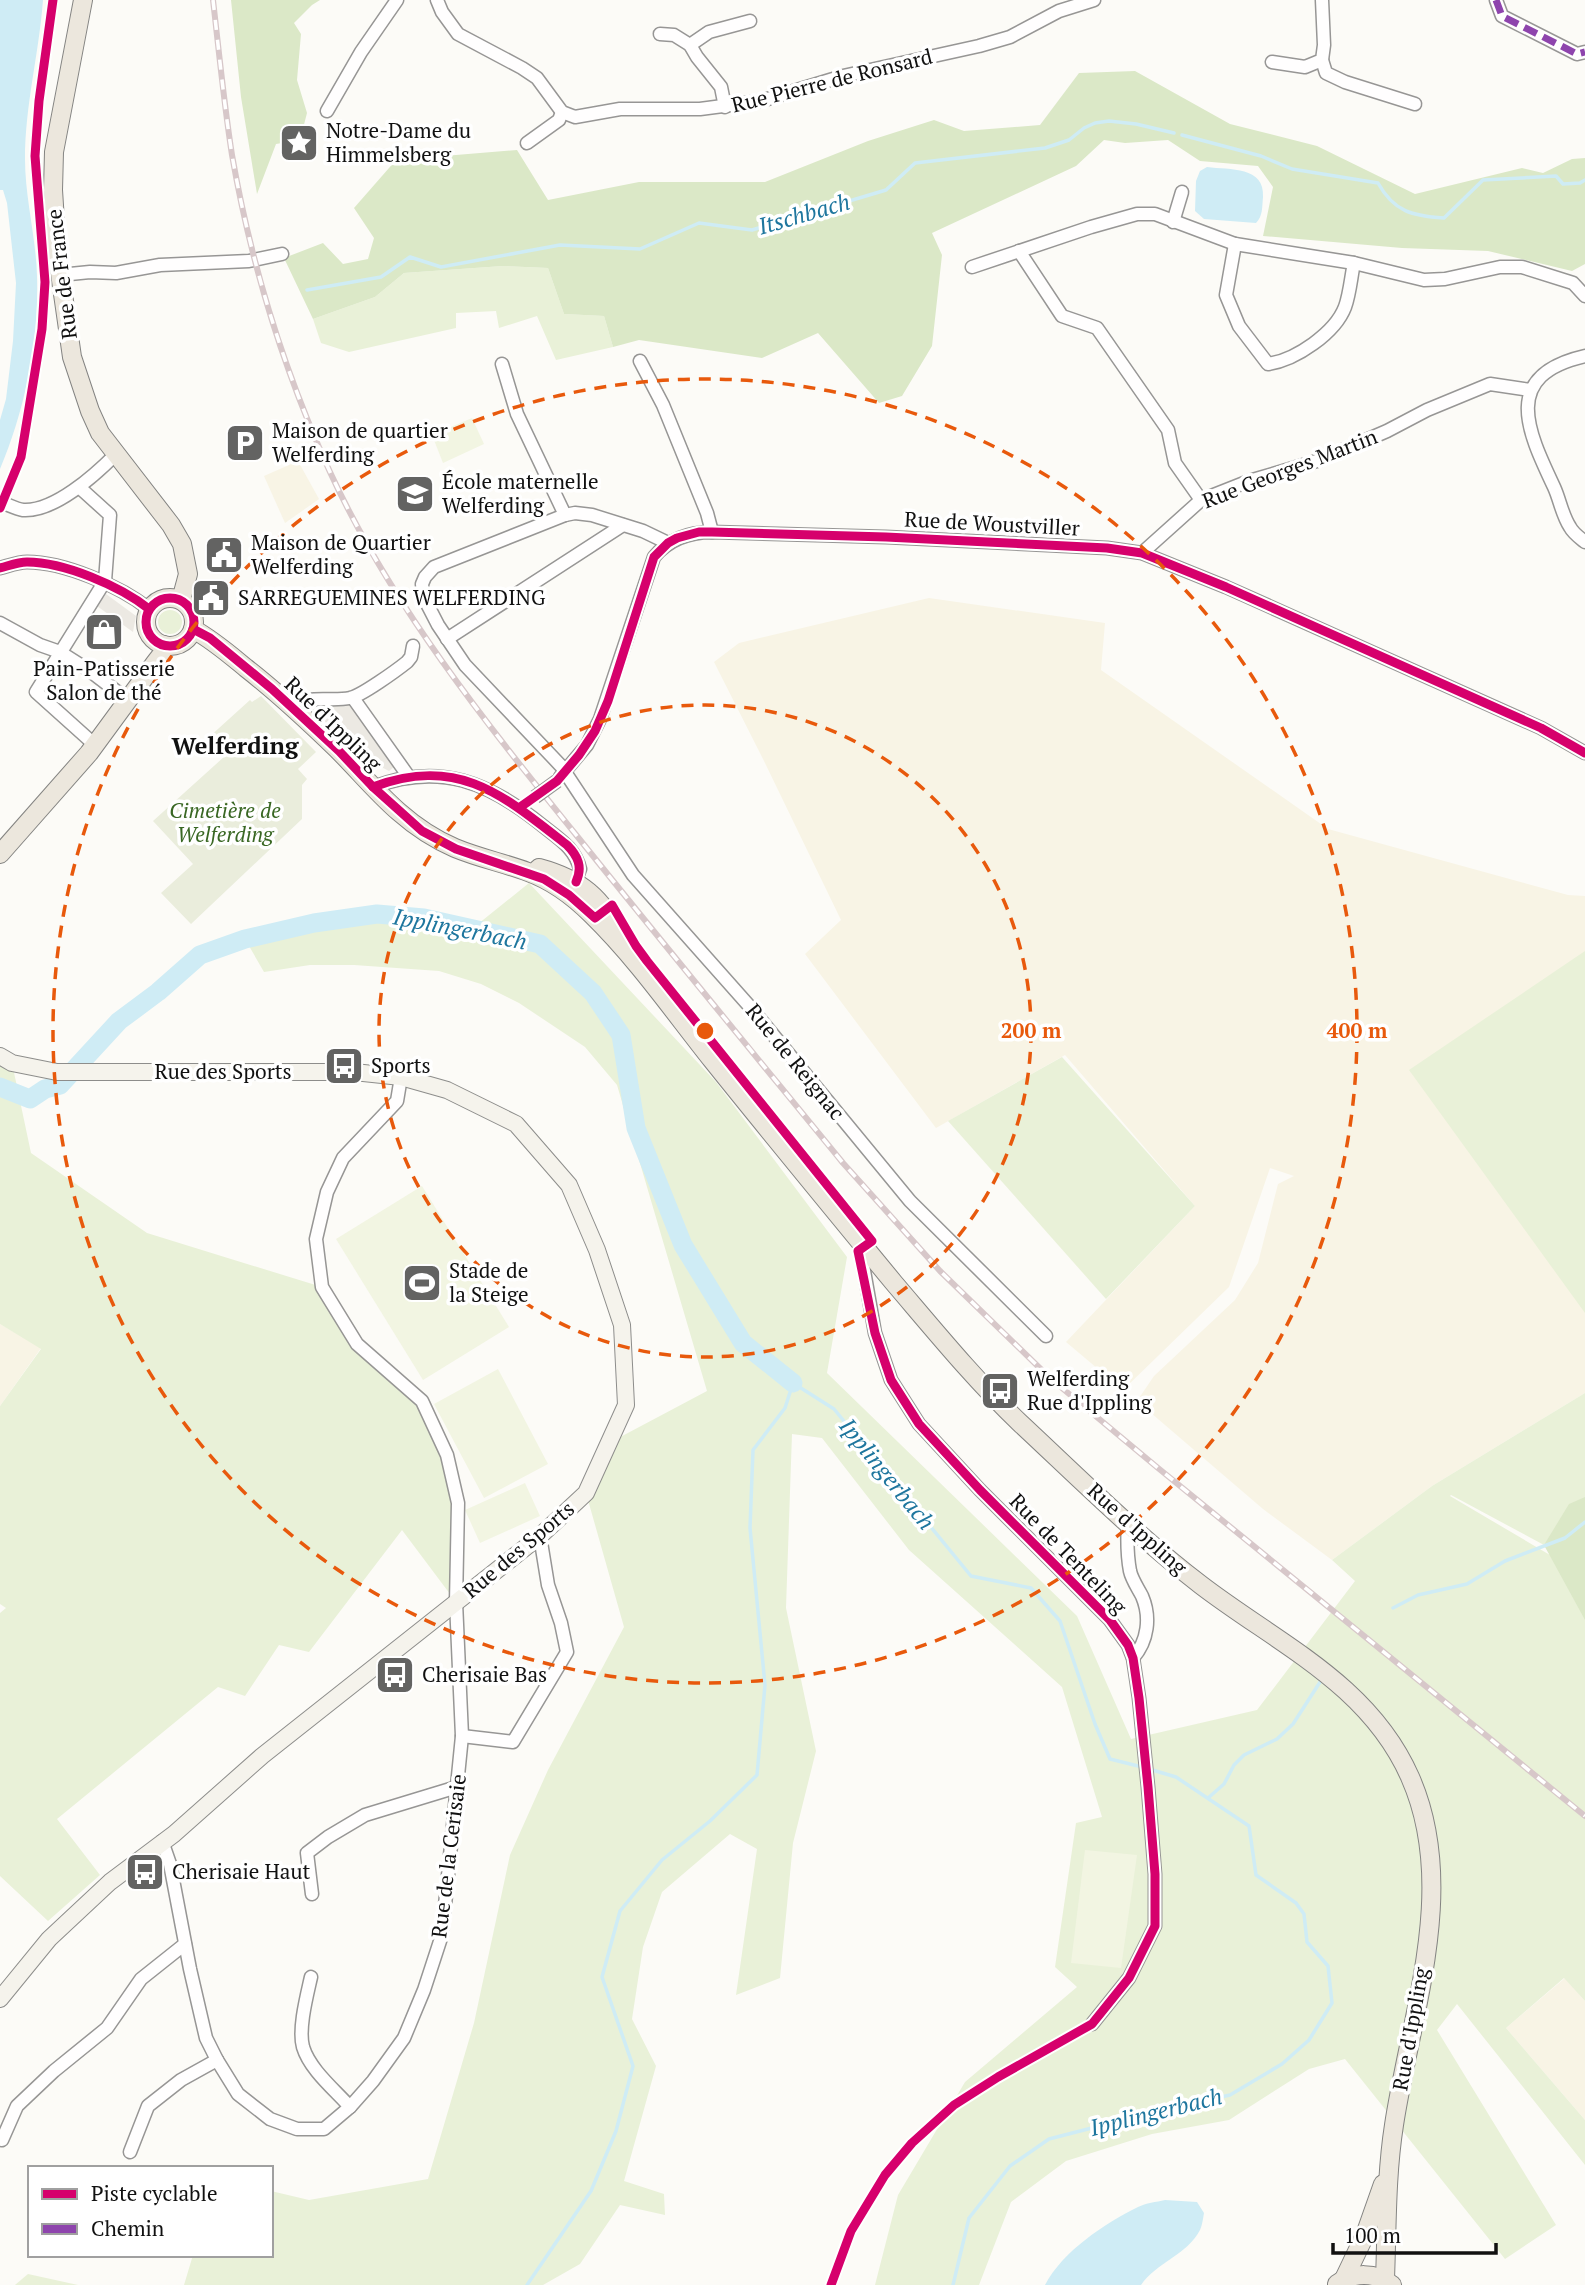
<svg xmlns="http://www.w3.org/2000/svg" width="1585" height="2285" viewBox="0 0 1585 2285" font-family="'PT Serif',serif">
<rect width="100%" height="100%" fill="#fcfbf7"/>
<!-- farmland -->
<g fill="#f8f4e5">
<polygon points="298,461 319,499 285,523 264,476"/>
<polygon points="929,598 1105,623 1101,670 1328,829 1568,895 1585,896 1585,1393 1432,1486 1332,1560 1263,1509 1137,1401 1154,1376 1235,1300 1258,1263 1278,1184 1294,1176 1270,1168 1229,1287 1123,1390 1066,1342 1195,1206 1065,1055 936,1128 805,954 841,920 764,761 714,662 739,643"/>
<polygon points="0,1324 41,1348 0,1406"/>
<polygon points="1565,1978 1585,2001 1585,2120 1506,2028"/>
</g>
<!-- green -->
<g fill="#e9f1d8" fill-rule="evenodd">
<polygon points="503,266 548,268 564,314 604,316 613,347 556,360 537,316 499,328 496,311 456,313 456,328 349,352 321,343 313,319 375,297 404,273"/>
<circle cx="170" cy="622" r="12"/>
<path d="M529 883 716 1082 847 1257 827 1373 1077 1616 1131 1739 1257 1710 1355 1581 1332 1560 1432 1486 1585 1393V2001L1564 1978 1506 2028 1585 2120V2165L1457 2004 1437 2030 1556 2225 1505 2259 1345 2059 1309 2069 1229 2120 1152 2134 1066 2161 1011 2202 979 2285H875L898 2195 965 2082 1077 1987 1055 1967 1076 1823 1102 1817 1062 1687 909 1550 822 1438 792 1434 786 1608 816 1751 793 1843 780 1978 736 1995 757 1849 730 1834 662 1892 643 1947 632 2019 656 2066 624 2181 664 2194 665 2215 620 2205 580 2264 543 2285H184L193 2255H271V2191L309 2200 428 2179 474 2023 510 1855 548 1770 624 1627 586 1493 609 1443 707 1391 617 1085 585 1047 519 1003 481 984 439 971 354 965H310L264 972 245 939C287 929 333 915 377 914 409 914 442 922 473 928ZM1451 1495 1544 1545 1550 1555 1450 1496Z"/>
<polygon points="1585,951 1585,1313 1409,1070"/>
<polygon points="0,1056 12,1063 31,1153 147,1233 322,1287 357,1344 422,1401 458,1503 456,1602 402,1530 309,1652 279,1645 245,1696 218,1687 57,1819 100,1875 48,1921 0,1876 0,1613 6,1608 0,1604 0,1406 41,1349 0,1324"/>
<polygon points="1062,1057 1195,1206 1106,1299 948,1121"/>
<polygon points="28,2274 78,2285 15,2285"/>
</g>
<!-- forest -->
<g fill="#dbe8c7">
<polygon points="231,0 320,0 312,5 294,23 301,34 297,80 307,113 300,140 276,144 257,194 241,97"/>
<polygon points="1135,71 1230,124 1317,146 1415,194 1522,168 1543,173 1572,159 1585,158 1585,264 1572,271 1488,251 1402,248 1263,236 1273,187 1258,166 1200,161 1168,140 1125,143 1104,140 1076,166 932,233 942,255 932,346 902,396 879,403 818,333 762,358 639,340 613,347 604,316 564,314 548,268 503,266 404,273 375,297 313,319 284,258 323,243 343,264 368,259 374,238 354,208 396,160 517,150 548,200 639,182 765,182 868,141 934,120 964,131 1040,125 1079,73"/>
<polygon points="1585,1497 1585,1620 1544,1545 1569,1504"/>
</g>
<!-- cemetery -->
<polygon fill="#eaeddc" points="261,696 316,752 298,769 307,779 302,785 302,819 191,924 161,893 193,864 153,821 225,756 208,738 250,700 252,702"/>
<!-- pitch -->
<g fill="#f2f5e2">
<polygon points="472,418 484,444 443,463 432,435"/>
<polygon points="422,1186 509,1327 423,1380 336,1239"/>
<polygon points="498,1369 548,1464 484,1498 434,1404"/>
<polygon points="525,1483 540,1516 480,1543 465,1510"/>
<polygon points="1085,1850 1137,1855 1121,1968 1071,1963"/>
</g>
<!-- plaza -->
<g fill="#ece9e3">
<polygon points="106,594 136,616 133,632 97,606"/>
<polygon points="351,703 395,766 389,771 354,753 311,708"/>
</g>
<!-- water -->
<g fill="#cfecf5">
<path d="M0 0H43C39 54 25 105 25 159 25 198 36 237 37 276 39 342 25 410 0 469V420L6 399 13 341 16 283 7 203 3 190H0Z"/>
<path d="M1207 167C1230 170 1265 166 1263 197 1262 207 1263 216 1256 223L1204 219 1195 211 1196 181 1200 171Z"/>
<path d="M1165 2200 1197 2202 1204 2213C1203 2219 1202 2226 1200 2230 1188 2254 1156 2263 1141 2285H1045C1063 2251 1104 2224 1138 2207 1146 2203 1156 2202 1165 2200Z"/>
</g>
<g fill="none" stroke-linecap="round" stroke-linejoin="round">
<!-- stream -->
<g stroke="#cfecf5" stroke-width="3.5">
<path d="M1182 135 1261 156 1292 169 1378 183C1394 212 1413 216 1444 218L1483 180 1556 176 1563 184 1580 183 1585 180"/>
<polyline points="307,290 381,277 410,257 441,267 560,245 640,249 699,223 752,230 886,190 915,163 1045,148 1069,140 1084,128 1095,123 1109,121 1136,124 1174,133"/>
<polyline points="1393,1608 1418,1595 1467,1584 1505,1561 1565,1538 1585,1522"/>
<polyline points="1208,1798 1224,1784 1234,1765 1244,1755 1277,1739 1293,1724 1322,1679"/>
<polyline points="527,2285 591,2191 616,2131 633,2066 602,1977 620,1911 662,1860 710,1821 757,1775 765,1685 750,1528 753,1450 785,1408 793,1383 834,1409 971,1576 1031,1588 1060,1621 1095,1724 1110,1759 1142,1767"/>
<polyline points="953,2285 969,2218 1010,2166 1049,2139 1154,2112 1230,2095 1282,2064 1309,2040 1332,2003 1328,1966 1307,1942 1304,1914 1296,1903 1256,1875 1249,1826 1176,1777 1149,1769"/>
</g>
<!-- river -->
<polyline stroke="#cfecf5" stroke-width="19" points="0,1087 30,1099 45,1089 60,1085 119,1021 158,992 200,955 245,939 314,923 377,914 424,918 540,944 593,993 621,1035 636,1128 683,1245 743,1343 793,1383"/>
<!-- street casing -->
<g stroke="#979695" stroke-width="15">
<g id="street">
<polyline points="437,0 442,12 458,34 522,68 537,78 562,112 575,117 620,109 700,109 761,101 843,76 979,46 1010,37 1059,11 1094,0"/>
<polyline points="1496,0 1502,16 1577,54 1585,52"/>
<polyline points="660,34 674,35 690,45 697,57 721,87 725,107"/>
<polyline points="690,45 709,32 750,21"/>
<polyline points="1322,60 1326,73 1345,82 1415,104"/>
<polyline points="1272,62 1305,67 1322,60 1324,45 1322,0"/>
<polyline points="327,111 361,52 397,0"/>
<polyline points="527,143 559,120 562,112"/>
<polyline points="1173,222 1182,192"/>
<path d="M1235 244 1226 295 1239 326 1268 364C1296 360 1335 333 1345 307 1350 293 1351 277 1354 263"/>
<polyline points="1019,251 1062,316 1097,328 1168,430 1175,463 1201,500"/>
<polyline points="972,267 1091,227 1137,214 1155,214 1235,244 1354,263 1424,280 1445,279 1500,267 1522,267 1573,283 1585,296"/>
<polyline points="60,275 90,272 116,273 160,265 249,261 282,254"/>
<path d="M1585 356C1501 375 1527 430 1554 487 1560 500 1562 515 1570 527 1573 533 1580 538 1585 542"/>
<polyline points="640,361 663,405 707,513 712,532"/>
<polyline points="502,364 517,414 565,515"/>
<polyline points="79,487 110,515 105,581 36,692 95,745"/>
<path d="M3 503C9 505 16 509 23 510 54 512 95 475 115 455"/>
<polyline points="668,543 643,531 592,515 575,513 565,515 434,567 425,577 422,584 423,596 438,625 465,665 561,766 633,875 751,1008 910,1201 1046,1336"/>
<polyline points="1142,553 1201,500 1249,481 1320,460 1387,431 1427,410 1490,384 1530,390"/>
<path d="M0 568C8 566 18 562 27 562 64 562 120 586 149 609"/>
<polyline points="0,623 40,645 60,652 90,671 128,700"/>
<polyline points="447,639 623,525"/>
<polyline points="353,698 409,777"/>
<path d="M291 707C307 694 331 702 350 698 361 696 397 670 407 662L411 657 413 646"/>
<path d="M560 777 587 745 600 719 654 557C669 539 688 532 712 532L886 537 1107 548 1142 553 1226 587 1541 728 1585 753"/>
<path d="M373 787C440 762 489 782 543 826 559 839 575 848 580 869L573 888"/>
<polyline points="871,1255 863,1265 875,1333 891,1380 919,1424 980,1490 1110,1620 1128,1645 1133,1658 1139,1698 1148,1787 1155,1874 1155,1926 1129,1978 1092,2024"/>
<path d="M1128 1522C1127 1538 1127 1555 1130 1571 1132 1580 1138 1588 1142 1596 1151 1617 1148 1641 1133 1658"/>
<polyline points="462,1736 513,1742 567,1652 561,1623 548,1585 540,1536"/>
<polyline points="162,1841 170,1864 190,1969 206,2038 217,2060 238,2094 270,2119 297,2129 324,2129 350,2107 373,2081 404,2038 424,1990 442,1935 462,1736 456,1602 458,1503 447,1455 422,1401 357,1344 322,1287 316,1239 327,1192 343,1158 397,1101 401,1077"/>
<polyline points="312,1894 307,1853 328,1837 365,1815 457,1787"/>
<path d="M311 1977C307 1995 298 2029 303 2047 310 2070 335 2090 350 2107"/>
<polyline points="2,2140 17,2106 54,2071 107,2028 141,1979 185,1944"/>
<polyline points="130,2152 148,2106 181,2080 217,2060"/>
</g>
</g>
<!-- secondary casing -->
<g stroke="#8d8d8b" stroke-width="18">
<polyline id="secondary" points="0,1056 12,1063 57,1072 354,1072 401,1077 447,1090 516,1124 569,1185 597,1250 622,1325 626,1405 586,1493 540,1536 262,1756 174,1834 110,1882 49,1939 0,1999"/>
</g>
<!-- primary casing -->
<g stroke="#848482" stroke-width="20">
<g id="primary">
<polyline points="83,0 54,152 53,190 57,252 72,357 90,411 100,433 171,525 182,544 188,574 181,600"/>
<circle cx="170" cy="622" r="24"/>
<path d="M193 629C213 640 229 654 246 668 278 693 308 721 337 749 358 770 377 793 399 812 416 827 434 839 455 848 479 858 504 863 528 872 553 881 574 897 592 915 637 959 673 1011 712 1060 772 1135 833 1209 894 1283 935 1331 974 1379 1020 1423 1078 1477 1138 1537 1201 1585 1278 1644 1369 1684 1410 1777 1459 1887 1411 2013 1394 2125 1386 2176 1387 2228 1385 2279"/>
<polyline points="0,854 89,753 155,663 162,654 164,645"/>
<path d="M539 868C580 879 603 898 621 937"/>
<polyline points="1344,2279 1365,2235 1383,2184"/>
<path d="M1337 2284C1353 2272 1376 2272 1392 2285"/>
</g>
</g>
<!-- street -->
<use href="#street" stroke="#fffefe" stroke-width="12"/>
<!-- secondary -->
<use href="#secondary" stroke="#f5f3ec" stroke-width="16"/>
<!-- primary -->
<use href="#primary" stroke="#ece7dd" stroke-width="18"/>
<!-- rail casing -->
<g stroke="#d7c7c9" stroke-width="6">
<path id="rail" d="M213 0C219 52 224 104 232 155 251 264 284 371 330 472 391 605 486 723 577 836 665 946 754 1054 843 1163L940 1271 1050 1378 1158 1468 1585 1816"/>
</g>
<!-- rail -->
<use href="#rail" stroke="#fff" stroke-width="3.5" stroke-dasharray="10" stroke-linecap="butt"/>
<!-- street-bridge casing -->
<g stroke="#979695" stroke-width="15" stroke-linecap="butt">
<polyline id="street-bridge" points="535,797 557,781"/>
</g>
<!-- street-bridge -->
<use href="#street-bridge" stroke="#fffefe" stroke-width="12"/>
<!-- quiet -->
<polyline stroke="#8e44ad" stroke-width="7" stroke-dasharray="14 7" stroke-linecap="butt" points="1496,0 1502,16 1577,54 1585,52"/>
<!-- cycleway casing -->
<g stroke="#fff" stroke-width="13">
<g id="cycleway">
<polyline points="0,508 21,457 42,329 45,282 35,156 39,101 53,0"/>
<path d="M0 568C8 566 18 562 27 562 64 562 120 586 149 609"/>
<circle cx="170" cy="622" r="24"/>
<polyline points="193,629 210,638 272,689 339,751 373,787 422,831 456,849 544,879 569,895 595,918 612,905 636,946 647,961 872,1241 858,1251 875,1333 891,1380 919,1424 980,1490 1110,1620 1128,1645 1133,1658 1139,1698 1148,1787 1155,1874 1155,1926 1129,1978 1092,2024 998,2077 954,2105 912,2143 885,2175 851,2231 831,2285"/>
<path d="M373 787C458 755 503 795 567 845 578 856 583 867 576 882"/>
<polyline points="519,808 557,781 579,755 595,731 608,701 654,557 668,543 677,538 699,532 712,532 886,537 1107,548 1142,553 1226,587 1541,728 1585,753"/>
</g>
</g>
<!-- cycleway -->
<use href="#cycleway" stroke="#d6006c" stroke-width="9"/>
</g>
<!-- distance rings -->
<g fill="none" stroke="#e8590c" stroke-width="3.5" stroke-dasharray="12 9">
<circle cx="705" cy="1031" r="326"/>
<circle cx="705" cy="1031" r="652"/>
</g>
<!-- icons -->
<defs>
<g id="sight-square" transform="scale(2.0125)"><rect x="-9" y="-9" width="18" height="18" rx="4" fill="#636362" stroke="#fff"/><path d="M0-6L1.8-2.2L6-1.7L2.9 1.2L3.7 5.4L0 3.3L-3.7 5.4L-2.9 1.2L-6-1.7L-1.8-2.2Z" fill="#fff"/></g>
<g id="parking-square" transform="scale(2.0125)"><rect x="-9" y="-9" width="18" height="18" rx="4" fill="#636362" stroke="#fff"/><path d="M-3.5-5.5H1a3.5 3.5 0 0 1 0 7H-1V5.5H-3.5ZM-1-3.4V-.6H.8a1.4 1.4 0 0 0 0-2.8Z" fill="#fff"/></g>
<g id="school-square" transform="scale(2.0125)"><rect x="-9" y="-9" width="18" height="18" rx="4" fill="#636362" stroke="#fff"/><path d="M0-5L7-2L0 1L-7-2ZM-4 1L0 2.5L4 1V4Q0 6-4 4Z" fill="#fff"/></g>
<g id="civic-square" transform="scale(2.0125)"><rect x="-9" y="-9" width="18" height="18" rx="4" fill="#636362" stroke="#fff"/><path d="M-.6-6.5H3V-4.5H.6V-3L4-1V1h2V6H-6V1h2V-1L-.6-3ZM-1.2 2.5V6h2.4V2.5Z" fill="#fff"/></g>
<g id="shop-square" transform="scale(2.0125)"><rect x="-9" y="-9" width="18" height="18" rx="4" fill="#636362" stroke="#fff"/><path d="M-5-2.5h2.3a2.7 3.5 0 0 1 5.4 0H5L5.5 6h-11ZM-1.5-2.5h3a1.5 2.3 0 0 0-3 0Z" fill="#fff"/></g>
<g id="bus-square" transform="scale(2.0125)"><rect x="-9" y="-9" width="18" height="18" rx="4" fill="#636362" stroke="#fff"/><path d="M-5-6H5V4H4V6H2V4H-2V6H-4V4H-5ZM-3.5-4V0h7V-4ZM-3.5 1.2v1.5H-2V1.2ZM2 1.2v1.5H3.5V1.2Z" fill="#fff"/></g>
<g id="stadium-square" transform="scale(2.0125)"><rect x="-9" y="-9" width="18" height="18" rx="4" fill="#636362" stroke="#fff"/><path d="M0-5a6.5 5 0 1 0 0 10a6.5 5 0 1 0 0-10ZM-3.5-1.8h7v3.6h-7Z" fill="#fff"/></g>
</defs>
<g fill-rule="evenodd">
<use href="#sight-square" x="299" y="143"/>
<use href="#parking-square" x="245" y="443"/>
<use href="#school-square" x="415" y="494"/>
<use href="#civic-square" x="224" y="555"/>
<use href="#civic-square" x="211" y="598"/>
<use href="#shop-square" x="104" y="632"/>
<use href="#bus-square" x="344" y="1066"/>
<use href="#stadium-square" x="422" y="1283"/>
<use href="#bus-square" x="1000" y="1391"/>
<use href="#bus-square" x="395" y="1675"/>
<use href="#bus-square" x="145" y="1872"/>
</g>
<g text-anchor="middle" stroke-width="7" stroke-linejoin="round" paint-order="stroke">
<!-- street labels -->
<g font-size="21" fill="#111" stroke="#fff">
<text transform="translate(832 81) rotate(-14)" y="7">Rue Pierre de Ronsard</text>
<text transform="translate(62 274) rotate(-97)" y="7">Rue de France</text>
<text transform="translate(1290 469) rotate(-21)" y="7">Rue Georges Martin</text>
<text transform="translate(992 524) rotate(3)" y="7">Rue de Woustviller</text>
<text transform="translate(333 724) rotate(44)" y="7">Rue d'Ippling</text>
<text transform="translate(795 1062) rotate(51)" y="7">Rue de Reignac</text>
<text x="223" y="1079">Rue des Sports</text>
<text transform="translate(1137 1529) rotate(42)" y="7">Rue d'Ippling</text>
<text transform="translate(519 1550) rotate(-40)" y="7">Rue des Sports</text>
<text transform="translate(1068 1554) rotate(46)" y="7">Rue de Tenteling</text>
<text transform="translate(449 1856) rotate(-83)" y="7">Rue de la Cerisaie</text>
<text transform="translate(1411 2029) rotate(-80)" y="7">Rue d'Ippling</text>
</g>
<!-- poi labels -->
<g font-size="21" fill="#111" stroke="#fff" text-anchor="start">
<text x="326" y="138">Notre-Dame du<tspan x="326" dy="24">Himmelsberg</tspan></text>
<text x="272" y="438">Maison de quartier<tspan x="272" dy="24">Welferding</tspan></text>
<text x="442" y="489">École maternelle<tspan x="442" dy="24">Welferding</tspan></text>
<text x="251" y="550">Maison de Quartier<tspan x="251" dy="24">Welferding</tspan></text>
<text x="238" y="605">SARREGUEMINES WELFERDING</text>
<text x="104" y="676" text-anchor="middle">Pain-Patisserie<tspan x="104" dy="24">Salon de thé</tspan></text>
<text x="371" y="1073">Sports</text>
<text x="449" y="1278">Stade de<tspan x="449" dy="24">la Steige</tspan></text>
<text x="1027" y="1386">Welferding<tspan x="1027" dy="24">Rue d'Ippling</tspan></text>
<text x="422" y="1682">Cherisaie Bas</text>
<text x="172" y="1879">Cherisaie Haut</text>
</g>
<!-- park labels -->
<g font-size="21" font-style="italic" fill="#396723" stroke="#fff">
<text x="225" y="818">Cimetière de<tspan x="225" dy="24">Welferding</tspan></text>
</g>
<!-- water labels -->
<g font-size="23" font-style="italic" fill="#1e769e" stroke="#fff">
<text transform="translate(804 214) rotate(-16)" y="8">Itschbach</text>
<text transform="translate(460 929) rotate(11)" y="8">Ipplingerbach</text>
<text transform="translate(887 1474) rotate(51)" y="8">Ipplingerbach</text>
<text transform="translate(1156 2112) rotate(-14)" y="8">Ipplingerbach</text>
</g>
<!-- quarter labels -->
<g font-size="24" font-weight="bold" fill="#111" stroke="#fff">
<text x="235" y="754">Welferding</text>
</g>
</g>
<circle cx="705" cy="1031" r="10" fill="#e8590c" stroke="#fff" stroke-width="3.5"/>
<g font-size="21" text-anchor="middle" font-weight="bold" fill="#e8590c" stroke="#fff" stroke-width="7" stroke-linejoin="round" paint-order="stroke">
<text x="1031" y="1038">200 m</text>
<text x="1357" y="1038">400 m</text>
</g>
<!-- legend -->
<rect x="28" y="2166" width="245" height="91" fill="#ffffff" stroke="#a0a0a0" stroke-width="2"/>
<rect x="42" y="2189" width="35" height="10" fill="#d6006c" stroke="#a0a0a0" stroke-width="2"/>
<text x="91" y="2201" font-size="21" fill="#111111">Piste cyclable</text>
<rect x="42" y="2224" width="35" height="10" fill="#8e44ad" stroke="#a0a0a0" stroke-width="2"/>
<text x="91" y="2236" font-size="21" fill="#111111">Chemin</text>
<!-- scale -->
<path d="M1333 2243v10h163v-10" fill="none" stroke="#111111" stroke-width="3.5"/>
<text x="1344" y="2243" font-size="21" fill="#111111" stroke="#ffffff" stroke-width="5" paint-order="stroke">100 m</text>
</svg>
